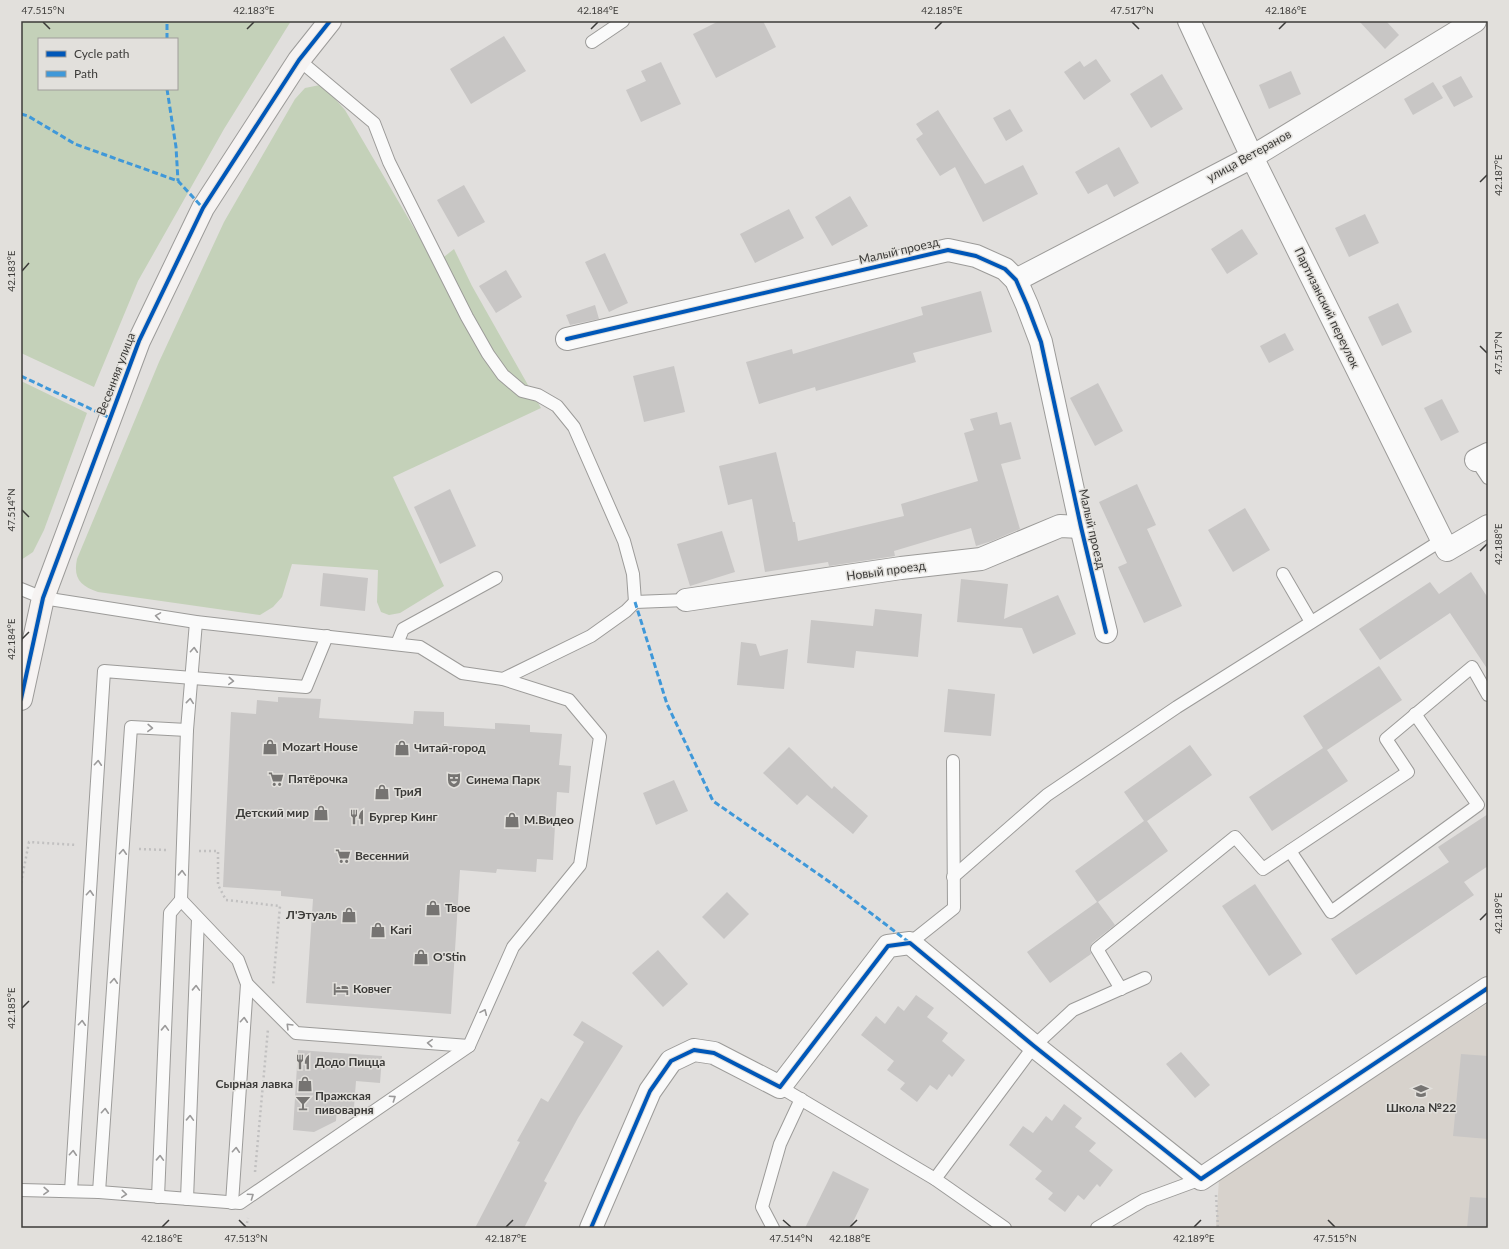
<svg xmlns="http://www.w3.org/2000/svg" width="1509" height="1249" viewBox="0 0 1509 1249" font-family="Lato,sans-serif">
<rect width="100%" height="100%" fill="#e1dfdd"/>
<!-- built -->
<polygon fill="#d7d2cc" points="1488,1003 1488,1228 1216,1228 1219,1179"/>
<!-- green -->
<g fill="#c4d1b9" fill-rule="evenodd">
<path d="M21 21H291L224 129 138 281 94 387 21 353ZM39 39H177V89H39Z"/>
<path d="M320 85 329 92 345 110 435 264 454 249 472 286 541 408 393 477 444 586 400 613 389 615 381 612 377 602 378 570 292 564 282 597 273 607 260 615 98 592C80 586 73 578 77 559L159 362 224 222 295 99 305 88Z"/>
<polygon points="21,381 87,413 44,530 33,552 21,560"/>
</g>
<!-- building -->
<g fill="#c8c6c5">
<polygon points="719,21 763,21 776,47 716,78 693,34"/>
<polygon points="1359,21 1386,21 1399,35 1385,49"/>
<polygon points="504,36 526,71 471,104 450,69"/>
<polygon points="1096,59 1111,81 1084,100 1064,72 1080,61 1084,67"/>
<polygon points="661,62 681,104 641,122 626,90 646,81 641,71"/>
<polygon points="1291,71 1301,94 1269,109 1259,85"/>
<polygon points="1162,74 1183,109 1151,128 1130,94"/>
<polygon points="1461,76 1473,97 1454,107 1442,86"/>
<polygon points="1433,82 1443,98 1413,115 1404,99"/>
<polygon points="1010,109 1023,131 1006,141 993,118"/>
<polygon points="938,110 985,184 1023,165 1038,194 983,222 955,167 940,176 916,139 923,134 916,124"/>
<polygon points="1119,147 1139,183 1114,197 1107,184 1088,194 1075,172"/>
<polygon points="464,185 485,222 458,237 437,200"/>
<polygon points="850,196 868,226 832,246 815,217"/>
<polygon points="789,209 804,238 755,263 740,234"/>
<polygon points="1365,214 1379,243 1349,257 1335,228"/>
<polygon points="1242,229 1258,254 1227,274 1211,249"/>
<polygon points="605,253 628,303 609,312 585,262"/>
<polygon points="506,270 522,297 496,313 479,286"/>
<polygon points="981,291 992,332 913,353 916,362 816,391 815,387 759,404 746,362 792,349 793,354 923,315 921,307"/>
<polygon points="1398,303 1412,332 1382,346 1368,317"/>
<polygon points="595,305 599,319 570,325 566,315"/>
<polygon points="1285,333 1294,350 1269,363 1260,346"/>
<polygon points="674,366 685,412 644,422 633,376"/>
<polygon points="1098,383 1123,431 1095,446 1070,398"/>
<polygon points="1442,399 1459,432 1441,441 1424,408"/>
<polygon points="997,412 1000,425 1011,422 1021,459 1001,464 1020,529 992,541 976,546 971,528 894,551 895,556 829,566 828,562 765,572 752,499 728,505 719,466 776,452 793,522 795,522 798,541 904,516 901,504 978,481 964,433 974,430 970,419"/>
<polygon points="1137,484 1156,525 1147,529 1182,606 1144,623 1118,567 1127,563 1099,502"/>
<polygon points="450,489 476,546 440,564 414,507"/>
<polygon points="1245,508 1270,550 1233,572 1208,530"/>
<polygon points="722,531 735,572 690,586 677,544"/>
<polygon points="1471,572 1488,598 1488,670 1450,613 1380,660 1359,629 1430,582 1439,594"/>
<polygon points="323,573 368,578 365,611 320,606"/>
<polygon points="961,579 1008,584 1004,619 1058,595 1076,634 1033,654 1022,628 957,622"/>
<polygon points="875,609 922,614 918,657 856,651 854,668 807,663 811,620 873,626"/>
<polygon points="741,642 756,644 760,656 788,649 784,689 737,685"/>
<polygon points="1379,666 1402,700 1327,750 1348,781 1272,831 1249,797 1323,748 1303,716"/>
<polygon points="948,689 995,694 991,736 944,732"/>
<polygon points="278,697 321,699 319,718 413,724 414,711 444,712 444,726 495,729 495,723 530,725 530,732 562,734 559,765 571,766 569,793 557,792 553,860 537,859 536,872 497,869 496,873 460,870 451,1014 306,1003 313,899 281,896 281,891 223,887 231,712 256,714 257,700 278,702"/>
<polygon points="1190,745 1212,775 1147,821 1168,851 1098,902 1115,925 1092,943 1090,949 1091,954 1050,983 1027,952 1097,902 1075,871 1144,821 1124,792"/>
<polygon points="789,747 832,789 834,786 868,816 853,834 807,795 797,805 763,773"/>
<polygon points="674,780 688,811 656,825 643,793"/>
<polygon points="1488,814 1488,866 1464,882 1474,895 1356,975 1331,939 1449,862 1438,847"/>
<polygon points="1255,884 1302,954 1269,976 1222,906"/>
<polygon points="727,892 749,914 724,939 702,917"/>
<polygon points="658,950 688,984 663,1007 632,973"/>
<polygon points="916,995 934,1008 927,1017 948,1033 942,1041 965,1060 952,1077 949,1074 937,1090 930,1085 917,1102 900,1089 905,1083 887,1070 894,1061 861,1035 876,1016 885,1024 898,1006 904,1011"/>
<polygon points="582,1021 623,1046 578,1118 544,1181 547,1183 524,1228 475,1228 520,1142 517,1141 541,1098 548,1102 584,1042 573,1035"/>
<polygon points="298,1050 382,1056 380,1083 356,1081 354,1108 337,1107 336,1121 314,1132 293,1130"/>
<polygon points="1181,1052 1210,1085 1195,1098 1166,1064"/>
<polygon points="1461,1054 1488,1056 1488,1139 1453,1136"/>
<polygon points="1064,1104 1082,1118 1075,1127 1096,1143 1089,1151 1113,1170 1100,1187 1097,1184 1084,1200 1078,1195 1065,1212 1048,1199 1053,1193 1035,1179 1042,1171 1009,1145 1023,1126 1033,1133 1046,1116 1052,1121"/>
<polygon points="833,1171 869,1189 850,1228 805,1228"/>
<polygon points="1470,1197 1488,1198 1488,1228 1467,1228"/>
</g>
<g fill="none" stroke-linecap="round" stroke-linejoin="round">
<!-- lane casing -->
<g stroke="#9c9b99" stroke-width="14">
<g id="lane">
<polyline points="592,42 623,21"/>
<polyline points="299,60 374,123 389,162 467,317 488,354 503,375 522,391 538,395 557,406 574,427 624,541 633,574 635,602"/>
<polyline points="1476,460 1488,478"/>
<polyline points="1283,574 1311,622"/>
<polyline points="21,589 43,598 196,622 420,647 462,673 503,679 591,636 626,611 635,602 686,600"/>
<polyline points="196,622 187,730 181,900 238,960 247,984 232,1203"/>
<polyline points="397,644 403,629 496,578"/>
<polyline points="1290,851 1331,912 1478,805 1415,714"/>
<polyline points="953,877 1047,795 1177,707 1442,540"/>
<polyline points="910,943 954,908 953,761"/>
<polyline points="247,984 296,1033 469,1046"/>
<polyline points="1121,989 1097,949 1235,837 1263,869 1408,772 1386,739 1472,667 1488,695"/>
<polyline points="780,1087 935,1179 1005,1228"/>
<polyline points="935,1179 1034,1046 1073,1010 1145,978"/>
<polyline points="21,1190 99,1192 240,1203 469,1046 513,947 580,865 600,737 569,700 503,679"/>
<polyline points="71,1191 104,671 306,687 327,636"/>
<polyline points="99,1192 131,727 187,730"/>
<polyline points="158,1197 170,913 181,900"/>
<polyline points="187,1199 198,919"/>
<polyline points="773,1228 762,1207 780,1144 801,1099"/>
<polyline points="1097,1228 1144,1200 1201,1179"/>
</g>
</g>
<!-- street casing -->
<g stroke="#9c9b99" stroke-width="24">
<g id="street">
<polyline points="1189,21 1252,157 1447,550 1488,526"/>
<polyline points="1016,280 1252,157 1475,21"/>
<polyline points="567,339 948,250 976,256 1005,269 1016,280 1027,305 1041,342 1081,527 1106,632"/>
<polyline points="1476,460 1488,454"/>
<polyline points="686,600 901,568 981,559 1060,526 1081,527"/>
<polyline points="591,1228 650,1091 671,1061 694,1050 714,1053 780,1087 888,946 910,943 1034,1046 1201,1179 1488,988"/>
</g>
</g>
<!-- secondary casing -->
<g stroke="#9c9b99" stroke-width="24">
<polyline id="secondary" points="21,699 43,598 139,341 203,208 299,60 330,21"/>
</g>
<!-- path -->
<g stroke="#c1c0c0" stroke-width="2.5" stroke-dasharray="2 3" stroke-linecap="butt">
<polyline points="139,849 166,850"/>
<polyline points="199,851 218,851 218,885 226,900 280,906 273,985"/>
<polyline points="21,883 29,842 77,845"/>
<polyline points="255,1172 268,1029"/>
<polyline points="1216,1195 1218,1228"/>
<polyline points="246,1228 248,1218"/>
</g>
<!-- lane -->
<use href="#lane" stroke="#fafafa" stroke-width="12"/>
<!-- street -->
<use href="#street" stroke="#fafafa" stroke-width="22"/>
<!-- secondary -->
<use href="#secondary" stroke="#f6f3f2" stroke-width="22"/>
<!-- quiet -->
<g stroke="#3f98d9" stroke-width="3" stroke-dasharray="6 3" stroke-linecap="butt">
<polyline points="167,39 167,21"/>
<polyline points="167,89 176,147 178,181"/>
<polyline points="21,114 28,116 75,144 178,181 203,208"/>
<polyline points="21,376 110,418"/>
<polyline points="635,602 667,704 713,801 834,885 910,943"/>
</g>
<!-- cycleway casing -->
<g stroke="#e2e0dc" stroke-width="6">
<g id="cycleway">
<polyline points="567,339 948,250 976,256 1005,269 1016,280 1027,305 1041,342 1081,527 1106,632"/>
<polyline points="21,699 43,598 139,341 203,208 299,60 330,21"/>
<polyline points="591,1228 650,1091 671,1061 694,1050 714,1053 780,1087 888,946 910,943 1034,1046 1201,1179 1488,988"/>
</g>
</g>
<!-- cycleway -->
<use href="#cycleway" stroke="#0057b8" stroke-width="4"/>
</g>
<!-- one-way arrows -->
<defs><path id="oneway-chevron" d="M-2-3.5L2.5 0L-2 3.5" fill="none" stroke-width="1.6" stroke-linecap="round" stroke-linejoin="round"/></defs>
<g stroke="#9b9a9a">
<use href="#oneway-chevron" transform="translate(158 616) rotate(-171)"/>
<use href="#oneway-chevron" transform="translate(194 650) rotate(-86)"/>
<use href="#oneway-chevron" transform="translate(231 681) rotate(4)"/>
<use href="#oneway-chevron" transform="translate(190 701) rotate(-84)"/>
<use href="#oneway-chevron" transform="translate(150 728) rotate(2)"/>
<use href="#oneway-chevron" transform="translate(98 763) rotate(-86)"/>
<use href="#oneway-chevron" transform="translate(123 852) rotate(-86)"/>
<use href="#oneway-chevron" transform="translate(182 873) rotate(-88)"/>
<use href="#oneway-chevron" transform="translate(90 893) rotate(-86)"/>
<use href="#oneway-chevron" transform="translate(114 981) rotate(-86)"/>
<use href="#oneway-chevron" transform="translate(196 988) rotate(-88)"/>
<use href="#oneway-chevron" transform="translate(484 1012) rotate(-66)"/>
<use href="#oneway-chevron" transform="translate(244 1020) rotate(-86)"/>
<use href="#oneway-chevron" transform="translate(82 1023) rotate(-86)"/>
<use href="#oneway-chevron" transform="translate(289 1026) rotate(-135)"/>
<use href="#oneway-chevron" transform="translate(165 1028) rotate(-88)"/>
<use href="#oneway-chevron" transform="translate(430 1043) rotate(-176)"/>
<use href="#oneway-chevron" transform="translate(393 1098) rotate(-34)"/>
<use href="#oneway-chevron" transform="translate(105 1111) rotate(-86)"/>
<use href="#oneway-chevron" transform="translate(190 1118) rotate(-88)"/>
<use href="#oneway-chevron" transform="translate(236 1150) rotate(-86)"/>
<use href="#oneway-chevron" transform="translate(73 1153) rotate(-86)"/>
<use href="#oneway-chevron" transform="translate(160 1158) rotate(-88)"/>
<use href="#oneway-chevron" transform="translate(46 1191) rotate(2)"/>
<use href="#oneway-chevron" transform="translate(124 1194) rotate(5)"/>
<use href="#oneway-chevron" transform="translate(251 1196) rotate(-35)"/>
</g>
<!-- ticks -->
<path fill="none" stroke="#3c3b39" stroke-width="1.5" d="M43 22 50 29M1132 22 1139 29M247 29 254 22M591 29 598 22M935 29 942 22M1279 29 1286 22M1480 182 1487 175M22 271 29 263M1480 346 1487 353M22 510 29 517M1480 551 1487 544M22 639 29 632M1480 920 1487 913M22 1008 29 1001M239 1220 246 1227M783 1220 791 1227M1328 1220 1335 1227M162 1227 169 1220M506 1227 513 1220M850 1227 857 1220M1194 1227 1201 1220"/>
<!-- icons -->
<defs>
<g id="shop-bare" transform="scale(1.2)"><path d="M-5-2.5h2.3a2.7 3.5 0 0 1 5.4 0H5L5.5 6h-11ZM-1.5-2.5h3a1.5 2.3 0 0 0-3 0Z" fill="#767472" stroke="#e2e0dc" stroke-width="2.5" paint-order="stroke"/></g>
<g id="supermarket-bare" transform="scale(1.2)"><path d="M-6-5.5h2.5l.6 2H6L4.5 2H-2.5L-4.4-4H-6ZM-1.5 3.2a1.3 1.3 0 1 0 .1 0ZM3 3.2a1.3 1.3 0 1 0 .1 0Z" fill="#767472" stroke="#e2e0dc" stroke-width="2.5" paint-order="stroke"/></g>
<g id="theatre-bare" transform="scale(1.2)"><path d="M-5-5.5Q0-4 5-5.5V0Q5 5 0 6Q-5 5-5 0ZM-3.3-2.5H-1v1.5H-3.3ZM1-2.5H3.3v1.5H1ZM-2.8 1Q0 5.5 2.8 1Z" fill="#767472" stroke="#e2e0dc" stroke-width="2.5" paint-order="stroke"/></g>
<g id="restaurant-bare" transform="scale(1.2)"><path d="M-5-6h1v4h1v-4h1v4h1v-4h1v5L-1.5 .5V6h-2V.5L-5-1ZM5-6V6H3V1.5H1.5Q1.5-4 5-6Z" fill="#767472" stroke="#e2e0dc" stroke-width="2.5" paint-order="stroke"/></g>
<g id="hotel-bare" transform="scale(1.2)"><path d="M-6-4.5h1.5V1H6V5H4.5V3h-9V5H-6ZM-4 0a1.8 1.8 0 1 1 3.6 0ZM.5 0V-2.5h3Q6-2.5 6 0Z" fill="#767472" stroke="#e2e0dc" stroke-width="2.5" paint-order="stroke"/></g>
<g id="school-bare" transform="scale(1.2)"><path d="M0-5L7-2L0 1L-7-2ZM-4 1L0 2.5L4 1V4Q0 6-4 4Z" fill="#767472" stroke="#e2e0dc" stroke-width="2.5" paint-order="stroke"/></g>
<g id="bar-bare" transform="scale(1.2)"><path d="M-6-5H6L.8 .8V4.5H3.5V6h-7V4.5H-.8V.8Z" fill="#767472" stroke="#e2e0dc" stroke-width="2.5" paint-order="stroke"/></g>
</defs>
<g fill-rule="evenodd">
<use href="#shop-bare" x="270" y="747"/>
<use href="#shop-bare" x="402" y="748"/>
<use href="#supermarket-bare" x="276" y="779"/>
<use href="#theatre-bare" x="454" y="780"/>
<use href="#shop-bare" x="382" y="792"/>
<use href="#shop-bare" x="321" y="813"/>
<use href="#restaurant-bare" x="357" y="817"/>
<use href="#shop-bare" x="512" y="820"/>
<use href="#supermarket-bare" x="343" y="856"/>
<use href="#shop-bare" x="433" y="908"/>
<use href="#shop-bare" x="349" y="915"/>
<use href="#shop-bare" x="378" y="930"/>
<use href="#shop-bare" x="421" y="957"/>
<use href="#hotel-bare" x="341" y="989"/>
<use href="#restaurant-bare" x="303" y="1062"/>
<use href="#shop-bare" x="305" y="1084"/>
<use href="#school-bare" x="1421" y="1091"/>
<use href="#bar-bare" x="303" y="1103"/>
</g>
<g text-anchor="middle" stroke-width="3" stroke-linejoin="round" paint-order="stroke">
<!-- street labels -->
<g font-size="12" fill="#3c3b39" stroke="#e2e0dc">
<text transform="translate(1249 156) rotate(-29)" y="4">улица Ветеранов</text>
<text transform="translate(899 251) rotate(-13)" y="4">Малый проезд</text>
<text transform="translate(1327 308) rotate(64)" y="4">Партизанский переулок</text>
<text transform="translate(116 374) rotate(-69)" y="4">Весенняя улица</text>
<text transform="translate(1092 529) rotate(77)" y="4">Малый проезд</text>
<text transform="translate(886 571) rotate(-8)" y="4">Новый проезд</text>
</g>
<!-- poi labels -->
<g font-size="12" font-weight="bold" fill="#3c3b39" stroke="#e2e0dc" text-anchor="start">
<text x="282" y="751">Mozart House</text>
<text x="414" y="752">Читай-город</text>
<text x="288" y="783">Пятёрочка</text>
<text x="466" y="784">Синема Парк</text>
<text x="394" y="796">ТриЯ</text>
<text x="309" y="817" text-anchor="end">Детский мир</text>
<text x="369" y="821">Бургер Кинг</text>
<text x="524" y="824">М.Видео</text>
<text x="355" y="860">Весенний</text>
<text x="445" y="912">Твое</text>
<text x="337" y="919" text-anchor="end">Л'Этуаль</text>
<text x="390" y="934">Kari</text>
<text x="433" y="961">O'Stin</text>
<text x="353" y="993">Ковчег</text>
<text x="315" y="1066">Додо Пицца</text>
<text x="293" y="1088" text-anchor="end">Сырная лавка</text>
<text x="315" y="1100">Пражская<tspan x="315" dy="14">пивоварня</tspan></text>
<text x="1421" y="1112" text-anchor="middle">Школа №22</text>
</g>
</g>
<!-- border -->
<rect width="1509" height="1249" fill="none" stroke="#e2e0dc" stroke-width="44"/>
<!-- legend -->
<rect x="38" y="38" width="140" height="52" fill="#e2e0dc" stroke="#a09e9b"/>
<rect x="46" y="51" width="20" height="6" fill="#0057b8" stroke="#a09e9b"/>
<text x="74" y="58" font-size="12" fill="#3c3b39">Cycle path</text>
<rect x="46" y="71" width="20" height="6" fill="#3f98d9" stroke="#a09e9b"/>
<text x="74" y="78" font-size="12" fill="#3c3b39">Path</text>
<rect x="22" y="22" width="1465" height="1205" fill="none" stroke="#3c3b39" stroke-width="1.5"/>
<g font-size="10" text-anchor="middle" fill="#3c3b39">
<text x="43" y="14">47.515°N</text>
<text x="254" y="14">42.183°E</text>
<text x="598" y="14">42.184°E</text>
<text x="942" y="14">42.185°E</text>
<text x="1132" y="14">47.517°N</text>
<text x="1286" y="14">42.186°E</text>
<text transform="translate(1498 175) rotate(-90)" y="4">42.187°E</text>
<text transform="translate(11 271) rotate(-90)" y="4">42.183°E</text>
<text transform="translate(1498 353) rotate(-90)" y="4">47.517°N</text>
<text transform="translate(11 510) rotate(-90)" y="4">47.514°N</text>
<text transform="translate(1498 544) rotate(-90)" y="4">42.188°E</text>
<text transform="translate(11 639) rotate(-90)" y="4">42.184°E</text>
<text transform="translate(1498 913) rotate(-90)" y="4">42.189°E</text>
<text transform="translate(11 1008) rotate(-90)" y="4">42.185°E</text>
<text x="162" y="1242">42.186°E</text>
<text x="246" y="1242">47.513°N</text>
<text x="506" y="1242">42.187°E</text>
<text x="791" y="1242">47.514°N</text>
<text x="850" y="1242">42.188°E</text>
<text x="1194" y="1242">42.189°E</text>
<text x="1335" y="1242">47.515°N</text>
</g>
</svg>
